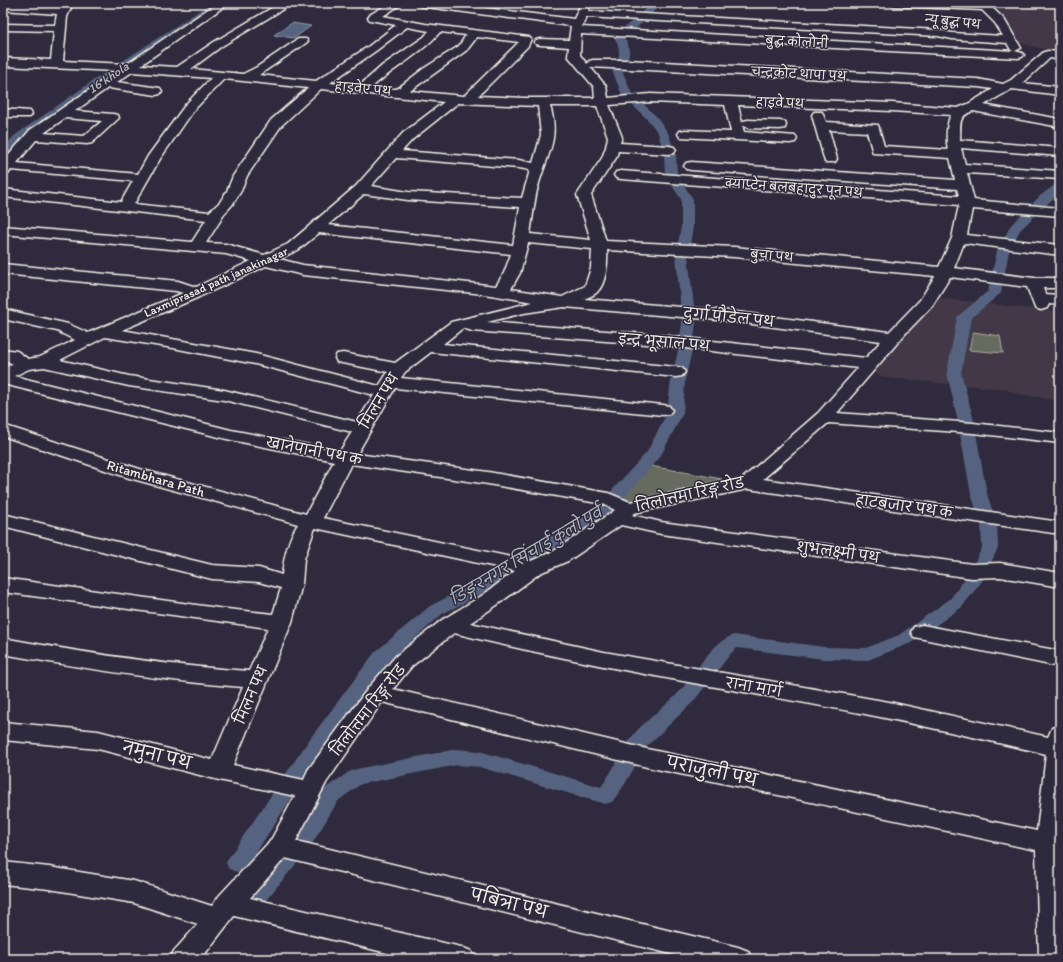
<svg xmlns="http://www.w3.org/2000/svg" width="1063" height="962" viewBox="0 0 1063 962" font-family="Itim,'Playpen Sans Deva',sans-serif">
<rect width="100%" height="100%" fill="#2f2a3d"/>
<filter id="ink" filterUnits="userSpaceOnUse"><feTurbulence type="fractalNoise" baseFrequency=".025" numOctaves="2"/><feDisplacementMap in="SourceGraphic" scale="8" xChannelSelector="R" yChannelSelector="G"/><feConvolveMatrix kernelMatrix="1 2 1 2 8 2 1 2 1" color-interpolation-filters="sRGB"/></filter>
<g filter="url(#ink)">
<!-- built -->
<g fill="#423846">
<polygon points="981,3 1060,3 1060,53 1012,41"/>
<polygon points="937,298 1060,312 1060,401 1018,394 1004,389 887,378 874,373 893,348"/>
</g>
<!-- green -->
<g fill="#666b5e" stroke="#adaea3">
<polygon points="973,332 1000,336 1003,353 969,350"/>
<polygon points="645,465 722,479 635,504 618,495"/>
</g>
<!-- water -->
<polygon fill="#576380" stroke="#969caa" points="292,23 311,26 294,38 274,35"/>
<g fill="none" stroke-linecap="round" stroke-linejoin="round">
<!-- canal -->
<g fill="#576380" fill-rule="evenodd">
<polygon points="211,3 222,3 22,140 7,158 3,159 3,149 14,136 94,80"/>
<path d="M652 3H662L642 23 624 38C632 50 630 58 622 70L631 92 657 117 668 133 676 154 677 175 693 199V227L688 256 696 323 692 351 685 380 683 413 660 457 606 518 575 538 537 558 493 588 442 614 389 662 323 750 245 869 237 872 229 869 226 863 229 857 309 740 375 652 430 606 481 580 525 550 563 530 594 510 647 452 667 413 671 380 678 351 682 323 676 256 681 227V199L665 175 664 154 658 133 649 121 622 95 612 70C620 58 622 50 614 37Z"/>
<path d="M1060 182V192L1020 230 1009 251 1001 293 971 318 961 373 973 417 987 494 997 524 998 548 982 581 962 607 911 643 868 660 824 659 737 648 732 652 693 702 646 747 625 784 612 802 605 804 479 767 457 765 361 784 338 801 310 847 257 911 249 913 241 911 238 904 241 897 294 835 324 789 349 772 356 769 457 749 479 751 601 787C613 771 620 754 631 738 643 721 666 707 680 691 695 674 712 641 734 635L824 647 866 648 899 635 950 599 968 575 982 548 981 524 971 494 957 417 947 373 957 317 988 291 997 251 1011 225 1040 196 1056 184Z"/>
</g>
<!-- minor casing -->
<g stroke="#f4f1e8" stroke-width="3">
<g id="minor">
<path d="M63 3H73L67 17 63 61 127 64 217 3H229L141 65 177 67 214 42 280 3H293L222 46 191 69 243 74 257 67 298 39H306L308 41 306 43 259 75 316 81 369 46 396 25 370 20 368 18 371 14 390 3H403L383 16 425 24 529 37 531 39 528 46 478 96 524 98H595L594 87 568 56 569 47 540 45 536 44 534 42 536 40 540 39 569 40 571 26 419 6 414 3H445L574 19 581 3H591L588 11 938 30 952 33 1003 36 995 23 982 10 893 6 888 3H987L1004 19 1021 48 1015 51 1022 53 1024 55 1022 57 1018 58 581 34 580 55 587 64 589 61 593 60H627L978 79 1003 84 1011 80 1044 52 1048 51 1060 52V60L1050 58 1023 83 1060 87V95L1012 89 984 105 1060 119V127L973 111C957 117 961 124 960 140L1060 148V156L961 148 965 164 1060 171V179L967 173 974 200 1060 208V216L972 209 967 235 1060 245V255L964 243 954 268 1034 278H1060V288H1043L1045 294 1060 295V305L1049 304 1047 308 1041 310 1035 308 1027 287 950 277 932 306 905 334 837 413 973 423 1060 433V443L973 433 828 423 763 479 1060 522V534L748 489 634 513 632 515 661 522 972 564 1000 563 1060 573V587L1000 577 972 578 661 534 621 525 568 561 540 573 497 605 470 623 604 652 889 702 1048 737 1052 728 1060 725V959H1039L1036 850 647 767 382 702 326 783 296 841 738 947 748 951 752 959H691L285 858 250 898 461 947 471 951 475 959H412L234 916 201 959H170L174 951 198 924 134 903 49 889 3 884V862L49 867 134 881 212 906 219 896 271 840 295 796 219 780 98 749 3 740V722L98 731 212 760 243 687C162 681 82 668 3 654V638C85 653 167 666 249 671L268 628 3 592V578L218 608 273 614 281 588 259 582 212 579 3 526V514L212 565 259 568 282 575C284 557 288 539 298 524L129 478 3 436V425L143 470 306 514 334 461 231 440 3 384V368L13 364 3 359V349L17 351 28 359 40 357 75 340 57 331 3 319V309L68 324 88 333 183 293 176 291 3 274V264L178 281 196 287 251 261 226 254 3 234V226L192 242 206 220 3 197V189L121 202 133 181 11 170 8 174 3 175V162L30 130 117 71 3 66V58L51 60 54 31 3 30V24L55 25 57 14 3 10V4L60 7ZM586 17 938 36 952 39 1007 43 1011 50 1014 51 582 27ZM407 27 429 31 424 37 383 65 359 86 330 83 377 50ZM440 32 466 35 459 46 423 69 397 89 372 87C394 68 421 54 440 32ZM477 37 519 42 464 96 410 91 467 50ZM590 67 978 87 993 89 968 104 958 108 892 103 650 94 608 98 606 86ZM132 72 211 78 186 104 148 156 138 174 17 163 36 140 87 144 92 143 119 118 118 115 113 114 75 111 108 88 156 95 160 94 162 91 160 88 117 82ZM224 79 308 88 271 120 233 176 227 191 220 202 209 212 134 204 160 159 194 110ZM321 89 444 102 403 133 356 186 288 244 264 255 226 244 206 243 220 221 223 215 232 205 241 191 247 176 281 126ZM650 102 725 105 731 132 685 130 680 131 678 134 680 137 790 143 795 142 797 139 795 136 744 132 742 125 748 128 780 129 785 128 786 125 785 122 780 121 748 120 743 121 742 123 738 105 892 111 951 115C946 124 946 140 948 150L884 146 878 125 826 122 822 112H814L812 115 825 162H835L837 159 829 130 867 132 873 153 950 158 955 180 691 162 686 163 684 166 686 169 691 170 957 189 959 196 621 171 616 172 614 175 616 178 621 179 959 205 952 238 939 267 734 247 606 241 591 195 616 158 618 151 669 154 674 153 676 150 674 147 669 146 620 143 622 137 609 105ZM458 103 538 106 541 135 533 163 519 160 402 151 413 139ZM550 106H597L608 137 606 147 602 158 577 195 591 240 530 234C533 217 534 199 539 183 548 153 560 138 550 106ZM65 118 102 121 84 136 44 133ZM396 158 519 168 530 170 522 198 408 192 371 186ZM364 194 408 200 520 207 513 245 328 225ZM319 233 511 254 504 273 496 286 303 265 279 259 298 250ZM528 243 592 249 591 268 585 286 562 297 511 289 520 273ZM607 250 734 257 935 276 920 300 889 332 729 311 584 299C588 297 595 295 598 291 606 283 608 261 607 250ZM266 266 303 275 484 294 533 302 451 322 395 363 343 353 337 354 335 358 337 362 388 372 379 386 256 354 122 330 199 297ZM564 307 729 321 881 341 866 358 659 335 487 322 524 313ZM463 328 472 331 659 345 858 368 818 413 742 479 630 502 608 493 488 472 357 454 395 388 663 415 669 414 672 410 669 406 663 405 401 378 405 372 431 352 676 377 682 376 685 372 682 368 676 367 443 344ZM105 337 173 348 255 364 374 395 357 422 224 390 129 376 60 360ZM44 367 129 386 224 400 352 432 340 451 231 430 14 376 29 369ZM351 464 488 484 603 504 615 510 554 551 531 561 323 518ZM315 528 515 571 483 595 442 620 396 656 369 687 308 770 304 780 233 765 292 622 302 584 304 559ZM454 633C589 667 727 688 865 714 926 726 986 740 1046 754L1037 831 647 749 393 689 412 666Z"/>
<polygon points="3,109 30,111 32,114 30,117 3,117"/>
<polygon points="922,625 1060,651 1060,667 914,637 911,632 914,627"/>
</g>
</g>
<!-- minor -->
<use href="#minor" fill="#2f2a3d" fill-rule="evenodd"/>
</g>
</g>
<g text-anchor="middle" stroke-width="3" stroke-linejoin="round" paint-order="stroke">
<!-- far-street labels -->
<g font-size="12" fill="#f4f1e8" stroke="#2f2a3d">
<text transform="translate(953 22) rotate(6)" y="4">न्यू बुद्ध पथ</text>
<text transform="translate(797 42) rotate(3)" y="4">बुद्ध कोलोनी</text>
<text transform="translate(799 74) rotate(3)" y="4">चन्द्रकोट थापा पथ</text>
<text transform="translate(363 89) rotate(5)" y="4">हाइवेए पथ</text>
<text transform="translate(780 103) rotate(2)" y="4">हाइवे पथ</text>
<text transform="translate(794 188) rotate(4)" y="4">क्याप्टेन बलबहादुर पून पथ</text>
<text transform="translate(772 256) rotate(5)" y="4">बुचा पथ</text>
<text transform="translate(216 282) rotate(-24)" y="4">Laxmiprasad path janakinagar</text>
</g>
<!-- far-water labels -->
<g font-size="13" font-style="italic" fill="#b5b8be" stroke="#2f2a3d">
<text transform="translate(108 77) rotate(-34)" y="5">16 khola</text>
</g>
<!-- street labels -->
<g font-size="14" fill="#f4f1e8" stroke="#2f2a3d">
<text transform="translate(729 317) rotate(6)" y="5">दुर्गा पौडेल पथ</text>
<text transform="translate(664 342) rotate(5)" y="5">इन्द्र भूसाल पथ</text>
<text transform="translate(379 401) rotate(-59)" y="5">मिलन पथ</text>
<text transform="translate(314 451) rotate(11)" y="5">खानेपानी पथ क</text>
<text transform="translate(156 478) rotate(16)" y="5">Ritambhara Path</text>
<text transform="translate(690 494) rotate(-13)" y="5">तिलोत्तमा रिङ्ग रोड</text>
<text transform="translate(904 506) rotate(8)" y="5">हाटबजार पथ क</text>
<text transform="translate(838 552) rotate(8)" y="5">शुभलक्ष्मी पथ</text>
<text transform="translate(754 687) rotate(10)" y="5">राना मार्ग</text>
<text transform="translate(251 695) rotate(-67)" y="5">मिलन पथ</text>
<text transform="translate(368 710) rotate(-52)" y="5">तिलोत्तमा रिङ्ग रोड</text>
</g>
<!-- water labels -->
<g font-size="15" font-style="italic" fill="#b5b8be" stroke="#2f2a3d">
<text transform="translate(526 556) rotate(-31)" y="5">डिङ्गरनगर सिंचाई कुलो पुर्व</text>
</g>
<!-- near-street labels -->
<g font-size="17" fill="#f4f1e8" stroke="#2f2a3d">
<text transform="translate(157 755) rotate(14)" y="6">नमुना पथ</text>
<text transform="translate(712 771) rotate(12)" y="6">पराजुली पथ</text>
<text transform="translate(509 903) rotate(14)" y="6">पबित्रा पथ</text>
</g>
</g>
<!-- margin -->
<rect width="1063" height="962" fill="none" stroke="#2f2a3d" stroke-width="16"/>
<rect x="8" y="8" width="1047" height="946" fill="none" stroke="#f4f1e8" stroke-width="1.5" filter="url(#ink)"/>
</svg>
